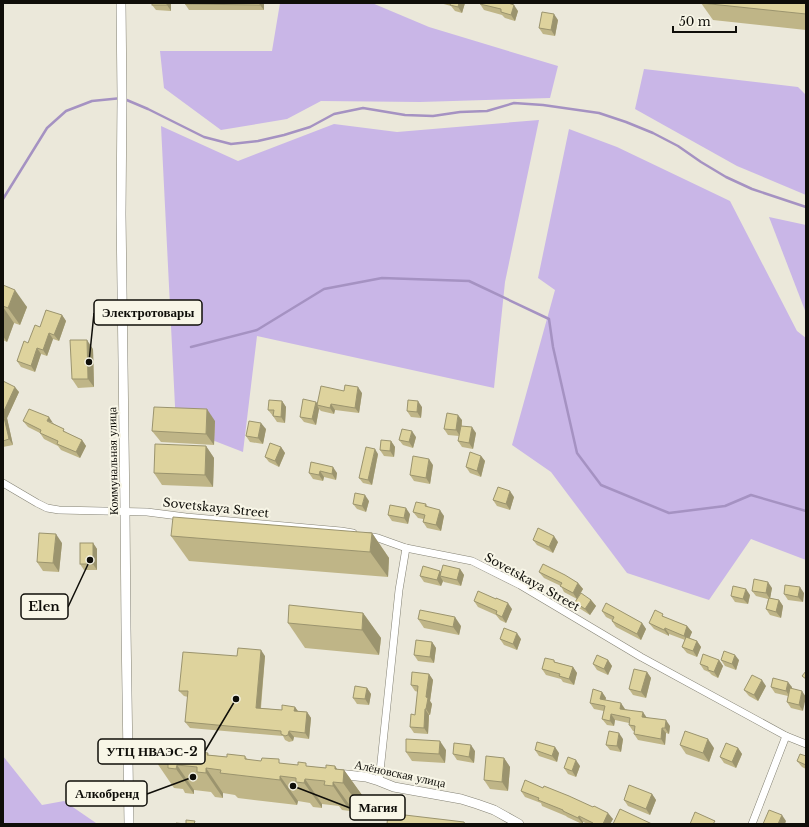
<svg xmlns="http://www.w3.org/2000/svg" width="809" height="827" viewBox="0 0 809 827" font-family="'Libre Baskerville',serif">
<rect width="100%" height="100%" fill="#ebe8da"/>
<!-- green -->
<g fill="#c9b6e7">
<polygon points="280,3 372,3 429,27 558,66 550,98 420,102 321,101 287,119 221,130 164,88 160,51 272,51"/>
<polygon points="644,69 798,87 806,95 806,195 737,166 635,109"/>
<polygon points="539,120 505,282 494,388 257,336 243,452 176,426 161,126 238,161 334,124 397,132"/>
<polygon points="569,129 617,147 730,201 797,331 806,338 806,560 751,539 709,600 627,573 551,472 512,445 555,290 538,278"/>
<polygon points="769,217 806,225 806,313"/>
<polygon points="3,756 42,805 64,801 96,823 95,824 3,824"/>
</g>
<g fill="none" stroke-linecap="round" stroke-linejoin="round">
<!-- stream -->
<g stroke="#a592c2" stroke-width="2.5">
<polyline points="3,199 47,128 66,111 92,101 122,98 148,109 204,137 231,144 258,141 284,135 310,127 334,114 363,108 405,115 433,116 460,112 487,111 514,103 543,105 599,113 626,122 653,133 678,146 701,162 726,177 752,189 806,207"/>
<polyline points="191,347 257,330 324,289 382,278 469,281 549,319 553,347 577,453 601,485 669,513 725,506 751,495 806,511"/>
</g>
<!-- minor casing -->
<g stroke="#848274" stroke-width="8">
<g id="minor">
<polyline points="3,483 37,503 47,508 59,510 147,512 186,517 341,531 353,533"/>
<polyline points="367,536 378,538 406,548 472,561 520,585 641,657 786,736 806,744"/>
<polyline points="379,781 399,590 406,548"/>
<polyline points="752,824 786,736"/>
</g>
</g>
<!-- tertiary casing -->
<g stroke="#848274" stroke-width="10">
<g id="tertiary">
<polyline points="121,3 122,98 121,214 125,511 126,628 129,824"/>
<polyline points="127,752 148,754 169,757"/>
<polyline points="337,774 366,777 379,781 394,787 461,799 477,804 494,810 519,824"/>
</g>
</g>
<!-- minor -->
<use href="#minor" stroke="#fff" stroke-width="7"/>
<!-- tertiary -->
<use href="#tertiary" stroke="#fff" stroke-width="9"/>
</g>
<!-- wall -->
<g fill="#bfb587">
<polygon points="152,3 171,3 171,11 156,10 152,5"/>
<polygon points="185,3 264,3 264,10 189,10 185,4"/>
<polygon points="440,3 465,3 462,13 455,11 451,6"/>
<polygon points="701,3 806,3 806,30 713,20"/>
<polygon points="480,4 518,11 515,21 505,18 502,15 484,10"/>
<polygon points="558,20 555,36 543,34 539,28"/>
<polygon points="3,285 27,307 20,325 14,323 7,342 3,340"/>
<polygon points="62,315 66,321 59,341 53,339 47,356 41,354 35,372 21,367 17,361 28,343 40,327"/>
<polygon points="93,349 94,387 78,388 72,379"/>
<polygon points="3,381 19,392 7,418 13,445 3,447"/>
<polygon points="344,391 362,393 359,413 335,410 334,414 321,411 319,409 316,425 304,422 300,417 316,402 317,404"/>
<polygon points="282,401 286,407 285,423 277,422 273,416 268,410"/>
<polygon points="422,407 421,418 411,417 407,411"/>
<polygon points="462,420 462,426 476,433 473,449 462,447 458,441 459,436 448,435 444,429"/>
<polygon points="23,421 53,423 67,433 82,440 86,446 80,458 61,450 58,446 44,439 40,433 28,427"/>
<polygon points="215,421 214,445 161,442 152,431"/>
<polygon points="266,429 263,444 250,442 246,436"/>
<polygon points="416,437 413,448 403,445 399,440"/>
<polygon points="391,441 395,447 394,457 384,456 380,450"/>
<polygon points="206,446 214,458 213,487 162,485 154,473"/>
<polygon points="281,447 285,453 279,467 269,462 265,457"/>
<polygon points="378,454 372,485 363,483 359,478"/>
<polygon points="481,456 485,461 481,477 470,473 466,467"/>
<polygon points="311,462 337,473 336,480 324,477 323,481 313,479 309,473"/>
<polygon points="433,465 430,484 414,481 410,475"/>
<polygon points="514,497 510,510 497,506 493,500"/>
<polygon points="369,501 366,512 357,509 353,504"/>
<polygon points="426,504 428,507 444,516 441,531 427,528 423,522 423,519 418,518 413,512"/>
<polygon points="410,514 408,524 392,521 388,515"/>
<polygon points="372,533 389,558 388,577 189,561 171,536"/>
<polygon points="533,540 558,542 553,553 537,545"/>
<polygon points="62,543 59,572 43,571 37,562"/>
<polygon points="93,543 97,549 97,570 84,570 80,564"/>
<polygon points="460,569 464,575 461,586 444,582 443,581 441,586 424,582 420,576 440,571 441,572"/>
<polygon points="539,572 578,583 583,589 578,597 591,600 596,606 590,615 579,608 575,602 577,599 564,592 561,586 544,578"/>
<polygon points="772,588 770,598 779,600 783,606 781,618 770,615 766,609 768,599 756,596 752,591"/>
<polygon points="804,593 803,602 788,600 784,594"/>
<polygon points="750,595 748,604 735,602 731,596"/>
<polygon points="474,601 512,609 506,623 500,620 496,615 478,607"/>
<polygon points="602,611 642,623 646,629 641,640 616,627 612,621 612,620 606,617"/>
<polygon points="363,613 381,638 379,655 305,648 288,623"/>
<polygon points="666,618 687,626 692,632 689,638 697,641 701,647 697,657 687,653 682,647 685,640 669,634 669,636 654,629 649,623"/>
<polygon points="418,619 461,626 459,635 424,628"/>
<polygon points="500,639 521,639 517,650 504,645"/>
<polygon points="432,642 436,648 434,663 418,661 414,655"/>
<polygon points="237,656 265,656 261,708 282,710 295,707 298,711 307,712 311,718 309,739 294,737 293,741 289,742 285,740 283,736 190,728 185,722 188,697 184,696 179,691"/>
<polygon points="554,660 555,662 573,667 577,673 574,685 563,682 561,679 546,675 542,669"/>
<polygon points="608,660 612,666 608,675 597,670 593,664"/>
<polygon points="719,660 723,666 718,678 712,675 709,672 704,670 700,664"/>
<polygon points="721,660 739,660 736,670 725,666"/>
<polygon points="647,672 651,678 646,698 633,695 629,689"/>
<polygon points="429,674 433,680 430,701 432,704 430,715 429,715 428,734 414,733 410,727 415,715 418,692 415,691 411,685"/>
<polygon points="766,686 758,701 749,696 744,690"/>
<polygon points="771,687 792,687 792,689 803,711 791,708 787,702 788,696 775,693"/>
<polygon points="367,688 371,694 369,705 357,704 353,698"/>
<polygon points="602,692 606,698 605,700 625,709 670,726 669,734 666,733 665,745 638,740 634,734 634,731 633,731 629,725 629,723 615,720 614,726 607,725 602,719 604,711 594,709 590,703"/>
<polygon points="623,739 621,752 610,750 606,745"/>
<polygon points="680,745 714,748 709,762 686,754"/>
<polygon points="738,748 742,754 736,768 724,763 720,757"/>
<polygon points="179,750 180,752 199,754 208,753 209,755 227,757 245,756 248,760 344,770 362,795 361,808 351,807 350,811 342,810 339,806 322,804 322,808 313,807 310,803 298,801 297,805 238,798 235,795 223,793 223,798 215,797 211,792 194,790 194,794 185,793 183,789 174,788 157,763 170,751"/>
<polygon points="446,750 445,763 412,761 406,752"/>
<polygon points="535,750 559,753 557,762 539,756"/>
<polygon points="475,751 474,763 457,760 453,754"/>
<polygon points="806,756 806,769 802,767 797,761"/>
<polygon points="504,758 510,767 508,791 490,789 484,780"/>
<polygon points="580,766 576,777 568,774 564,768"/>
<polygon points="543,788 613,819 610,824 588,824 583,822 582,824 567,817 566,816 542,806 541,803 525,797 521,791"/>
<polygon points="652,794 656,800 650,815 628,806 624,800"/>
</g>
<!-- shaded-wall -->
<g fill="#9b946e">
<polygon points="167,3 171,3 171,11 167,5"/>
<polygon points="260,3 264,3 264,10 260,5"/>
<polygon points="459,3 465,3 462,13 458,7"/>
<polygon points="514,5 518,11 515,21 511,15"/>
<polygon points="554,14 558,20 555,36 551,30"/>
<polygon points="15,290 27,307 20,325 8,308"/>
<polygon points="3,307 14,323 7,342 3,336"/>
<polygon points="62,315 66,321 59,341 54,335"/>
<polygon points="49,333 53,339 47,356 43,350"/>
<polygon points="87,340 93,349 94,387 88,379"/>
<polygon points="37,348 41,354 35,372 31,366"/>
<polygon points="15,387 19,392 7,418 13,445 9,439 3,413"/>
<polygon points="358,387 362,393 359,413 355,408"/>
<polygon points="282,401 286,407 285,423 281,417"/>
<polygon points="418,401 422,407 421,418 417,412"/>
<polygon points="316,402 319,406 317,405 319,409 316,425 312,419"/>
<polygon points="331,404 335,410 334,414 330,408"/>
<polygon points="207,409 215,421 214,445 206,434"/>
<polygon points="458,415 462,420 460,436 456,430"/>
<polygon points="49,417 53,423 47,421"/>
<polygon points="261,423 266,429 263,444 258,438"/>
<polygon points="472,427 476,433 473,449 469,443"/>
<polygon points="412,431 416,437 413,448 409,442"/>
<polygon points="82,440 86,446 80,458 76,452"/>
<polygon points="391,441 395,447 394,457 390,451"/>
<polygon points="206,446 214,458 213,487 205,475"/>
<polygon points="281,447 285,453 279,467 275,461"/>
<polygon points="375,449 378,454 372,485 368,480"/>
<polygon points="481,456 485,461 481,477 477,471"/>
<polygon points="429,459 433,465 430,484 426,478"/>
<polygon points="333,467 337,473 336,480 332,474"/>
<polygon points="320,471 324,477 323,481 319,475"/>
<polygon points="510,491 514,497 510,510 506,504"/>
<polygon points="365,495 369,501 366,512 362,506"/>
<polygon points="406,508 410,514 408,524 404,518"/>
<polygon points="440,510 444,516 441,531 436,525"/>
<polygon points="372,533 389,558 388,577 370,552"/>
<polygon points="56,534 62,543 59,572 53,563"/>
<polygon points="554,536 558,542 553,553 549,547"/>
<polygon points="93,543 97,549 97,570 93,564"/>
<polygon points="460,569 464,575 461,586 457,580"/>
<polygon points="440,571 444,576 440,576 443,581 441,586 437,580"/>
<polygon points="768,582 772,588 770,599 766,593"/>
<polygon points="578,583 583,589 577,599 573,593"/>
<polygon points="800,587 804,593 803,602 798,597"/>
<polygon points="746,589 750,595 748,604 743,599"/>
<polygon points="591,600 596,606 590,615 585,609"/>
<polygon points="779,600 783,606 781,618 776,612"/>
<polygon points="508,603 512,609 506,623 502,617"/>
<polygon points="363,613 381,638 379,655 362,630"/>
<polygon points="455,617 461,626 459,635 453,627"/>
<polygon points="642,623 646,629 641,640 637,634"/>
<polygon points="687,626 692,632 688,642 684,636"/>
<polygon points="665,628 669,634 669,636 664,630"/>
<polygon points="517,633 521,639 517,650 513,644"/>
<polygon points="697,641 701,647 697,657 693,651"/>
<polygon points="432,642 436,648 434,663 430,657"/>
<polygon points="261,650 265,656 260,713 256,708"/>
<polygon points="735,655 739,660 736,670 732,664"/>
<polygon points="608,660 612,666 608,675 604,669"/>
<polygon points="719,660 723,666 718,678 714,672"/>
<polygon points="573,667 577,673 574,685 569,679"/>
<polygon points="647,672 651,678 646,698 641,692"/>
<polygon points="429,674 433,680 430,701 432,704 430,715 426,709 426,697"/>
<polygon points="762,680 766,686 758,701 754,695"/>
<polygon points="788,682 792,687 790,697 786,691"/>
<polygon points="367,688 371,694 369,705 365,699"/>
<polygon points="802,691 806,697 803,711 799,705"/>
<polygon points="602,692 606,698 604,705 600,699"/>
<polygon points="621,703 625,709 624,715 620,709"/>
<polygon points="295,707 299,713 294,711"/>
<polygon points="425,709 429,715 428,734 424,728"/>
<polygon points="307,712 311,718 309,739 305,733"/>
<polygon points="643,712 647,718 642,717"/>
<polygon points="611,714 615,720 614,726 610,721"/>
<polygon points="666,720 670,726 669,734 665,728"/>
<polygon points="662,728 666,733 665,745 661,739"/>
<polygon points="289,731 294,737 293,741 288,735"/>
<polygon points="619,733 623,739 621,752 617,746"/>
<polygon points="708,739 714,748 709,762 703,753"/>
<polygon points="440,741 446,750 445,763 439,754"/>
<polygon points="471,745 475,751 474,763 469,757"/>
<polygon points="555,747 559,753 557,762 552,756"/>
<polygon points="738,748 742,754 736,768 732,762"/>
<polygon points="504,758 510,767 508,791 502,782"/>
<polygon points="576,760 580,766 576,777 572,771"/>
<polygon points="177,765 194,790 194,794 176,769"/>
<polygon points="335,766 344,779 344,770 362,795 361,808 343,783 335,769"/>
<polygon points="206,768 223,793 223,798 206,773"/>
<polygon points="280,776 298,801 297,805 280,780"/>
<polygon points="305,779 322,804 322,808 304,783"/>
<polygon points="333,782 351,807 350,811 333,786"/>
<polygon points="652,794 656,800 650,815 646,809"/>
<polygon points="608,813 613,819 610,824 603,824"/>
<polygon points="782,815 786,821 785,824 778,824"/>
<polygon points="579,816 583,822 583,824 578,818"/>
</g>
<!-- building -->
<g fill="#ded39d" stroke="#9b946e">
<rect x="152" y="3" width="15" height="2"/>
<polygon points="185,3 260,3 260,5 185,4"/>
<polygon points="451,3 459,3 458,7 450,5"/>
<polygon points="480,3 508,3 514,5 511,15 501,12 501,9 480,4"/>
<polygon points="701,3 806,3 806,14"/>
<polygon points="542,12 554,14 551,30 539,28"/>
<polygon points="3,285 15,290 8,308 3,306"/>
<polygon points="46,310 62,315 54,335 49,333 43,350 37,348 31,366 17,361 24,341 28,343 35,325 40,327"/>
<polygon points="70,340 87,340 88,379 72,379"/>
<polygon points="3,381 15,387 3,413 9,439 3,441"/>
<polygon points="345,385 358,387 355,408 331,404 330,408 317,405 321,386 344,391"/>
<polygon points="303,399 316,402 312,419 300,417"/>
<polygon points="269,400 282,401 281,417 273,416 274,410 268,410"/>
<polygon points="408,400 418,401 417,412 407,411"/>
<polygon points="154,407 207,409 206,434 152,431"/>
<polygon points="29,409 49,417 47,421 64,429 63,431 82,440 76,452 57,444 58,441 40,433 41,430 23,421"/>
<polygon points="447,413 458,415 456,430 444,429"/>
<polygon points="249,421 261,423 258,438 246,436"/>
<polygon points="461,426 472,427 469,443 458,441"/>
<polygon points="402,429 412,431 409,442 399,440"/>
<polygon points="381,440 391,441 390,451 380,450"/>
<polygon points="270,443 281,447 275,461 265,457"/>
<polygon points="155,444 206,446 205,475 154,473"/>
<polygon points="366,447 375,449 368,480 359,478"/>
<polygon points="470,452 481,456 477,471 466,467"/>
<polygon points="413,456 429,459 426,478 410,475"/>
<polygon points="311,462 333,467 332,474 320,471 319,475 309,473"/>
<polygon points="498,487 510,491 506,504 493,500"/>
<polygon points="355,493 365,495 362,506 353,504"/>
<polygon points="416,502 426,504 425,506 440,510 436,525 423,522 425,515 413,512"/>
<polygon points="390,505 406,508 404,518 388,515"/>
<polygon points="173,517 372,533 370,552 171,536"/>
<polygon points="538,528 554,536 549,547 533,540"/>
<polygon points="39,533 56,534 53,563 37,562"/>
<rect x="80" y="543" width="13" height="21"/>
<polygon points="543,564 565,575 578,583 573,593 560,586 562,583 539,572"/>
<polygon points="443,565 460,569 457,580 440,576"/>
<polygon points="423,566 440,571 437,580 420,576"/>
<polygon points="754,579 768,582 766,593 752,591"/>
<polygon points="785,585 800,587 798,597 784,594"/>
<polygon points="733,586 746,589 743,599 731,596"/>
<polygon points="478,591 496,599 496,598 508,603 502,617 496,614 497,611 474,601"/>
<polygon points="581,593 591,600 585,609 575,602"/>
<polygon points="769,598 779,600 776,612 766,609"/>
<polygon points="606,603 642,623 637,634 612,621 614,617 602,611"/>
<polygon points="289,605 363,613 362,630 288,623"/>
<polygon points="420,610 455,617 453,627 418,619"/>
<polygon points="655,610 663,614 662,616 687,626 684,636 665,628 664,630 649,623"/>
<polygon points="504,628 517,633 513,644 500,639"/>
<polygon points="686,637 697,641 693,651 682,647"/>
<polygon points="416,640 432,642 430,657 414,655"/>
<polygon points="238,648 261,650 256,708 282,710 282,705 295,707 294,711 307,712 305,733 289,731 288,735 285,736 281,734 281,731 185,722 188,691 179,691 183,652 237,656"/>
<polygon points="724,651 735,655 732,664 721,660"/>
<polygon points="703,654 719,660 714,672 708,670 708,667 700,664"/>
<polygon points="597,655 608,660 604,669 593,664"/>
<polygon points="545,658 554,660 554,662 573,667 569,679 559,676 560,674 542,669"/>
<polygon points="634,669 647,672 641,692 629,689"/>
<polygon points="806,671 806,679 802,676"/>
<polygon points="412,672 429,674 426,697 428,698 426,709 425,709 424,728 410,727 411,714 415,715 418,686 411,685"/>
<polygon points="752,675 762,680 754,695 744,690"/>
<polygon points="773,678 788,682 786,691 771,687"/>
<polygon points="355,686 367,688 365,699 353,698"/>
<polygon points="790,688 802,691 799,705 787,702"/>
<polygon points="593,689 602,692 600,699 621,703 620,709 643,712 642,717 666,720 665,728 662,728 661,739 634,734 635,726 629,725 630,718 611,714 610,721 602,719 605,706 590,703"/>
<polygon points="609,731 619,733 617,746 606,745"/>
<polygon points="685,731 708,739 703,753 680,745"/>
<polygon points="406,739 440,741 439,754 406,752"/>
<polygon points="537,742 555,747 552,756 535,750"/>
<polygon points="454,743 471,745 469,757 453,754"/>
<polygon points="726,743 738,748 732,762 720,757"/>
<polygon points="170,749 179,750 179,752 199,754 199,752 208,753 207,755 227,757 227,754 245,756 245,759 261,761 262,758 279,759 279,763 298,765 298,762 306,763 306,766 326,768 326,765 335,766 335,769 344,770 343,783 333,782 333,786 324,785 325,781 305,779 304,783 296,782 296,778 280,776 280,780 220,773 221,770 206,768 206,773 197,772 197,767 177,765 176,769 168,768 168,764 157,763 158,750 170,751"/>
<polygon points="800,754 806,756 806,765 797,761"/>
<polygon points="486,756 504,758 502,782 484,780"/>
<polygon points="568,757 576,760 572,771 564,768"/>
<polygon points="525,780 543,788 544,786 569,796 593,807 594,806 608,813 603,824 593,824 593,823 579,816 578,818 563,811 563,810 538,800 539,798 521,791"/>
<polygon points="629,785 652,794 646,809 624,800"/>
<polygon points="620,809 652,824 613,824"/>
<polygon points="769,810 782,815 778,824 763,824"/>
<polygon points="695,812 715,821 713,824 690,824"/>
<polygon points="388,813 464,822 465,824 387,824"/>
<polygon points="186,820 195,821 194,824 175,824 176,823 186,824"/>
</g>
<g text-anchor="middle" stroke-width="4" stroke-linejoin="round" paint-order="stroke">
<!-- street labels -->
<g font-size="12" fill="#0f0e09" stroke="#f8f6e7">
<text transform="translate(113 461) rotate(-91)" y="4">Коммунальная улица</text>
<text transform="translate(216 508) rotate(6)" y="4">Sovetskaya Street</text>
<text transform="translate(532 582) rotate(29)" y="4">Sovetskaya Street</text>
<text transform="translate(400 774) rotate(12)" y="4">Алёновская улица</text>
</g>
</g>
<!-- callouts -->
<path fill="none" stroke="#0f0e09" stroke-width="1.5" d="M89 362L94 313M90 560L68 607M236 699L205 751M193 777L147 794M293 786L350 808"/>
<g fill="#0f0e09" stroke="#f8f6e7" stroke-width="1.5">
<circle cx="89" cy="362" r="4"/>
<circle cx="90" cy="560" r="4"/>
<circle cx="236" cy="699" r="4"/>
<circle cx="193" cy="777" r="4"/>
<circle cx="293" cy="786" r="4"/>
</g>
<g fill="#f8f6e7" stroke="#0f0e09" stroke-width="1.5">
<rect x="94" y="300" width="108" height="25" rx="4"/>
<rect x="21" y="594" width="47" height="25" rx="4"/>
<rect x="98" y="739" width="107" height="25" rx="4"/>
<rect x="66" y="781" width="81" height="25" rx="4"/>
<rect x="350" y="795" width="55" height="25" rx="4"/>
</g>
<g font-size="13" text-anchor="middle" font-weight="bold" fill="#0f0e09">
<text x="148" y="317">Электротовары</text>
<text x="44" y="611">Elen</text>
<text x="152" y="756">УТЦ НВАЭС-2</text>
<text x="107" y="798">Алкобренд</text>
<text x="378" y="812">Магия</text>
</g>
<!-- border -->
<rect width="809" height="827" fill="none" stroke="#0f0e09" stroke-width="8"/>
<!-- scale -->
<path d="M673 26v6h63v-6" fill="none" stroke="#0f0e09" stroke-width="2"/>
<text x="679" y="26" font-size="12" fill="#0f0e09" stroke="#f8f6e7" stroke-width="3" paint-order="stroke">50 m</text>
</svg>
